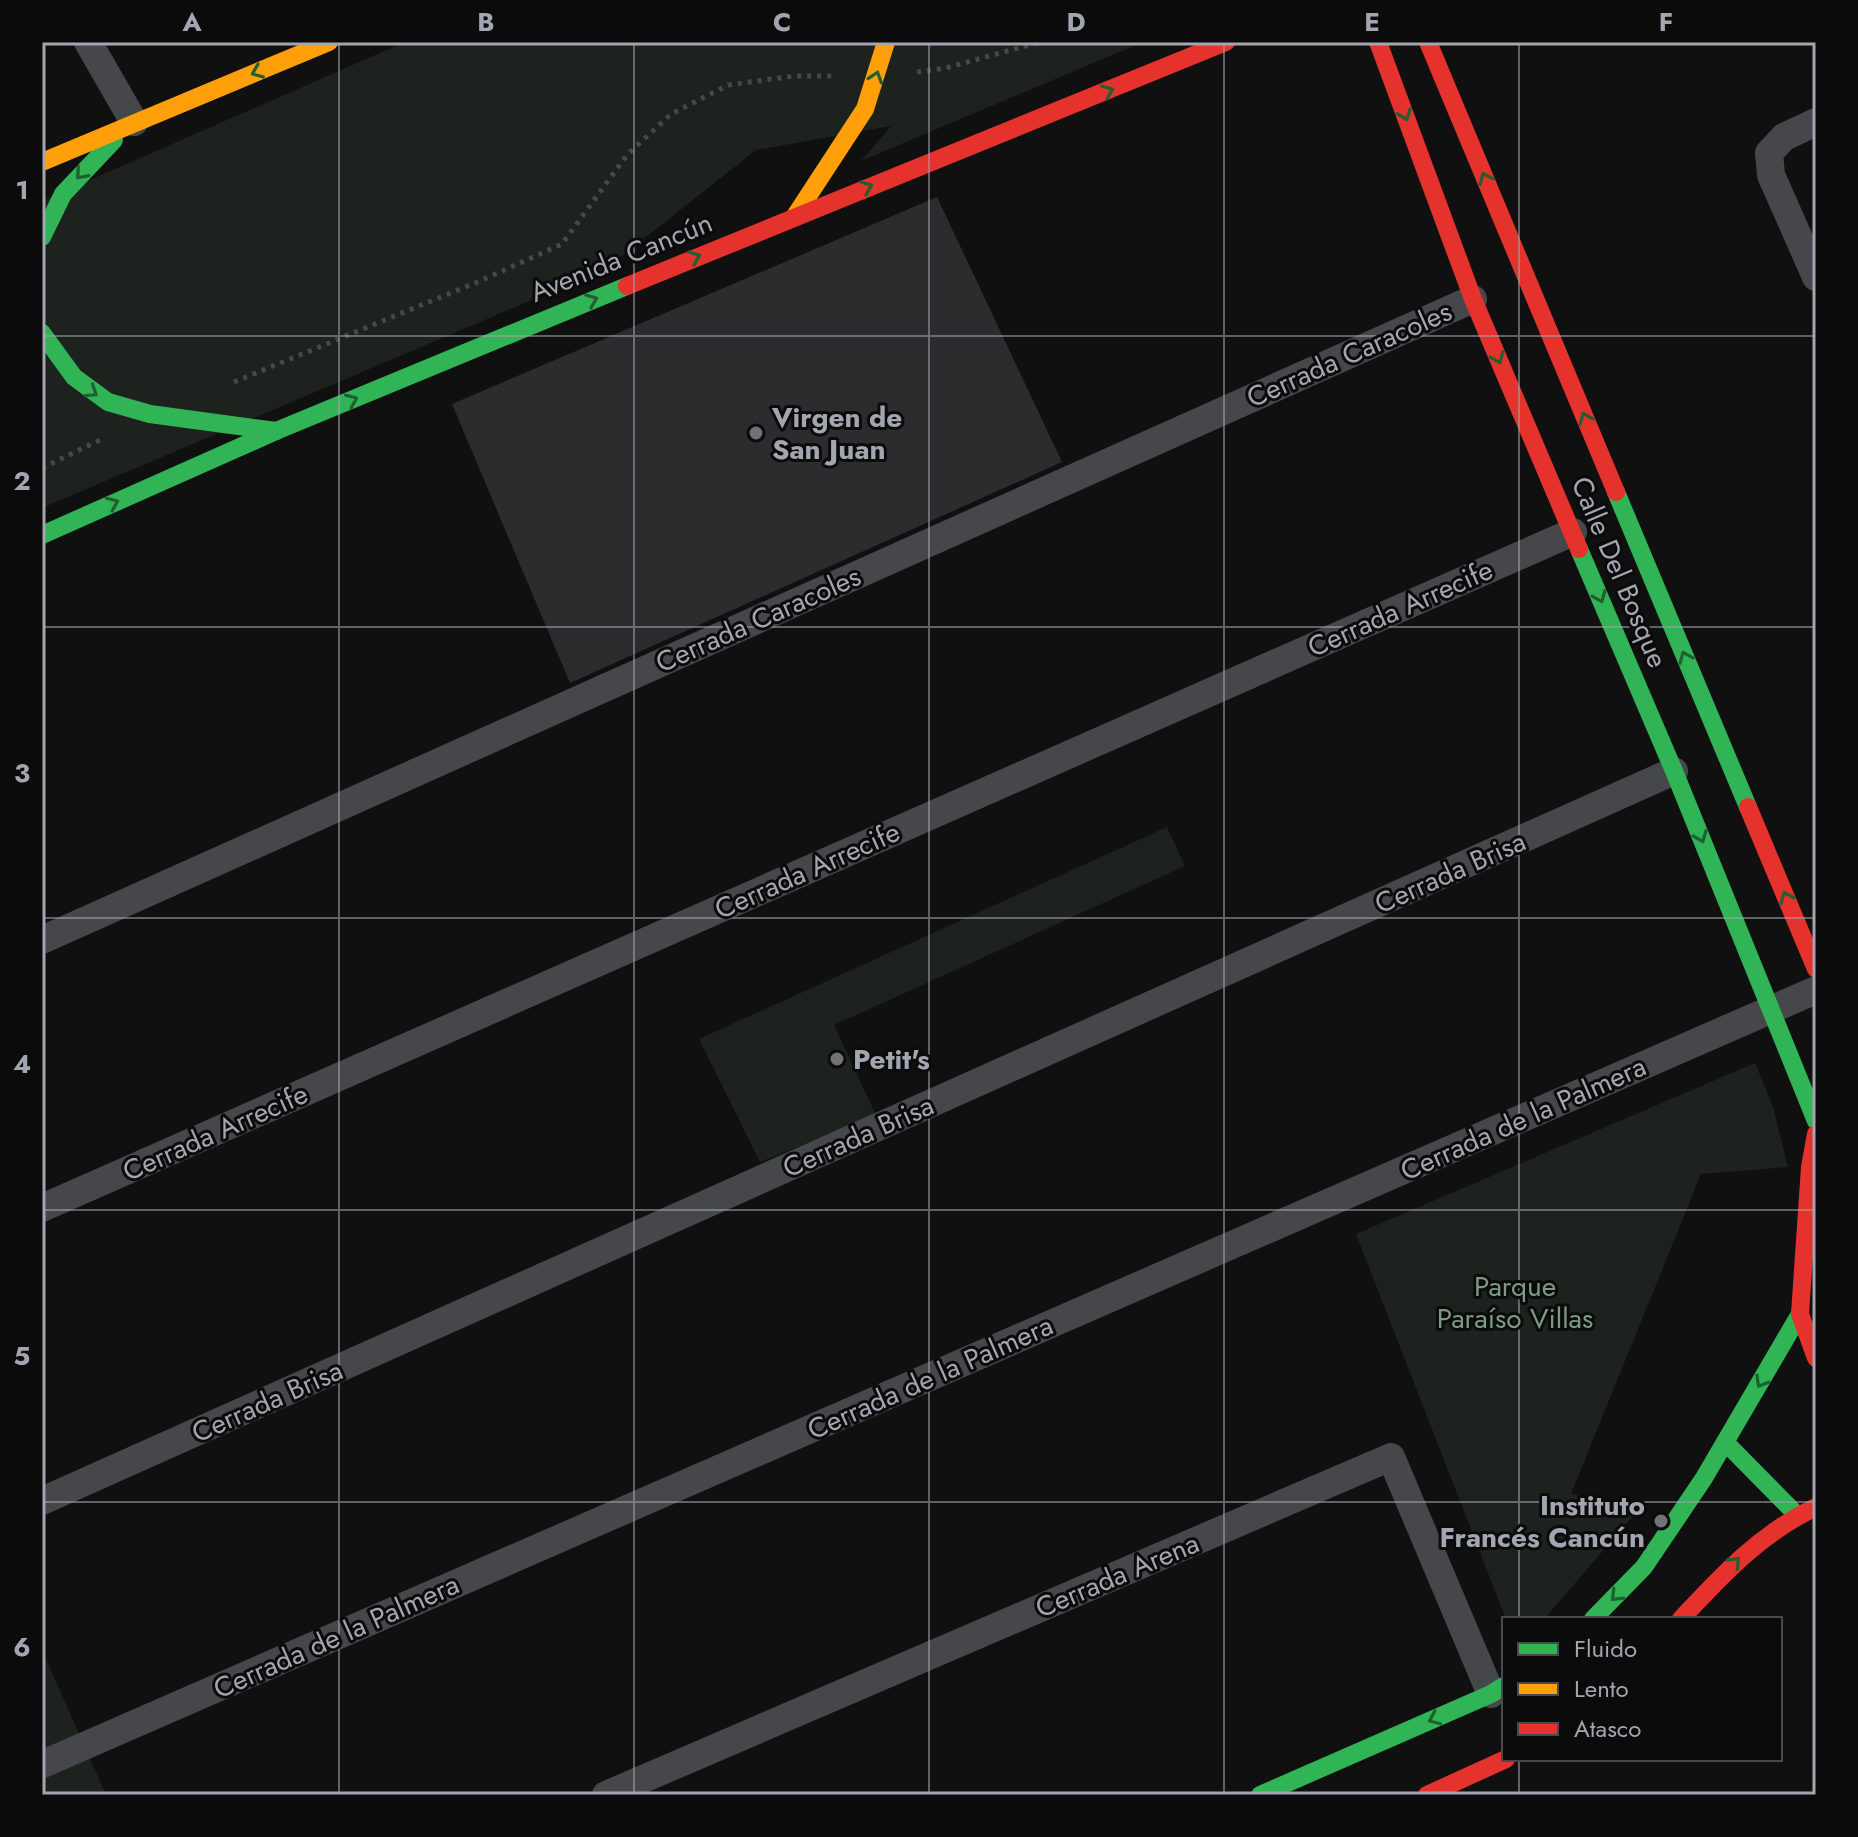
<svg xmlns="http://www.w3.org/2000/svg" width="1858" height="1837" viewBox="0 0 1858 1837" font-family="Jost,sans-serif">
<rect width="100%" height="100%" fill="#101011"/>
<!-- green -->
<g fill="#1d221e">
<polygon points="405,42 1143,42 861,161 891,126 756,150 607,268 42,508 42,201"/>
<polygon points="1167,827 1185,866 834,1025 876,1115 760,1162 699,1039"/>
<polygon points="1755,1063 1773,1107 1788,1167 1701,1174 1571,1494 1640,1508 1544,1619 1506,1619 1356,1234"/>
<polygon points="42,1650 106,1795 42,1795"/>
</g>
<!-- building -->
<polygon fill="#2c2c2e" points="937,197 1062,462 570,683 452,404"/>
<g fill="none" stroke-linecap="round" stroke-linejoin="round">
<!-- path -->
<g stroke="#48484c" stroke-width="5" stroke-dasharray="4 6" stroke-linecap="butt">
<polyline points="917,72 946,68 1040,42"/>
<polyline points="234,382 480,281 562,244 627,155 671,114 728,85 794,76 835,76"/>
<polyline points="42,468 100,440"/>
</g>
<!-- street -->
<g stroke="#46474a" stroke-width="28">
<polyline points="88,42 134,122"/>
<polyline points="1816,122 1784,137 1769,153 1771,175 1816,277"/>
<polyline points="42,940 1473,299"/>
<polyline points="42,1208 1573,532"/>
<polyline points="42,1501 1674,771"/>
<polyline points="43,1764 1816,990"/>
<polyline points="606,1795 1391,1457 1491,1694"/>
</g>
<!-- fast -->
<g stroke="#30b455" stroke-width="18">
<polyline points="42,237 63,194 114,140"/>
<polyline points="42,333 74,377 108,402 150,414 276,431"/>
<polyline points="1616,492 1748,807"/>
<polyline points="42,535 276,431 627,286"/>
<polyline points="1579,549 1674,771 1816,1121"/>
<polyline points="1725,1442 1797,1515"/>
<polyline points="1593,1619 1644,1567 1704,1478 1800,1314"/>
<polyline points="1260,1795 1491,1694 1504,1686"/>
</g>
<!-- slow -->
<g stroke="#ff9f0a" stroke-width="18">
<polyline points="42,162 329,42"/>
<polyline points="795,216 865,109 886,42"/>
</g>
<!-- jam -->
<g stroke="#e5322d" stroke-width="18">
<polyline points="1378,42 1473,299 1579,549"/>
<polyline points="1428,42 1616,492"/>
<polyline points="627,286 1226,42"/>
<polyline points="1748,807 1816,969"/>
<polyline points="1816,1134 1810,1167 1800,1314 1816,1358"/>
<path d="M1681 1619C1722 1575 1761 1533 1816 1507"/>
<polyline points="1427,1795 1506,1759"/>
</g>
</g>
<!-- one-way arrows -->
<defs><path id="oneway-chevron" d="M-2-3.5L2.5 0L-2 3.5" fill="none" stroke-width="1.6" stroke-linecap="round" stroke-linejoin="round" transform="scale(2)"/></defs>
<g stroke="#1e6030">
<use href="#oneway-chevron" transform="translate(257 72) rotate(158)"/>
<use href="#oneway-chevron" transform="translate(876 77) rotate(-72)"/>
<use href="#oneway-chevron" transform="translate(1108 91) rotate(-22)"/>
<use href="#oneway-chevron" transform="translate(1405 115) rotate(70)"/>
<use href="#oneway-chevron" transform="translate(81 174) rotate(131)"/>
<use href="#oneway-chevron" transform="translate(1485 178) rotate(-113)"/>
<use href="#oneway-chevron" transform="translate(867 187) rotate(-22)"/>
<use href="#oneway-chevron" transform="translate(695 257) rotate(-22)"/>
<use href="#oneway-chevron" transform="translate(592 300) rotate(-22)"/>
<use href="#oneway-chevron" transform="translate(1498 358) rotate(67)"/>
<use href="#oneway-chevron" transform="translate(92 392) rotate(33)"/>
<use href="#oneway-chevron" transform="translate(352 400) rotate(-23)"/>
<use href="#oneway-chevron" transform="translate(1585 418) rotate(-113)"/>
<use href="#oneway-chevron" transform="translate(113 503) rotate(-24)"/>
<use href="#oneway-chevron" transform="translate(1600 597) rotate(67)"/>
<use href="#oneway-chevron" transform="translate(1685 657) rotate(-113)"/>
<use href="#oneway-chevron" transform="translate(1701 837) rotate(68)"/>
<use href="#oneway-chevron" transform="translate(1786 897) rotate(-113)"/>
<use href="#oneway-chevron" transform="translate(1761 1382) rotate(120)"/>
<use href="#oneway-chevron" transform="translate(1735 1562) rotate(-47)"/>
<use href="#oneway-chevron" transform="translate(1616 1596) rotate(135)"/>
<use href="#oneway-chevron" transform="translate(1434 1719) rotate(156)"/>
</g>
<!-- grid -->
<path fill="none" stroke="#a3a6b0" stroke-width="2" stroke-opacity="0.55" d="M339 42V1795M634 42V1795M929 42V1795M1224 42V1795M1519 42V1619M42 336H1816M42 627H1816M42 918H1816M42 1210H1816M42 1502H1816M1519 1759V1795"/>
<!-- markers -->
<g fill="#707278" stroke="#0b0b0c" stroke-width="3">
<circle cx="756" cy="433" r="8"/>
<circle cx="837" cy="1059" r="8"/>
<circle cx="1661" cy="1521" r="8"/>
</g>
<g text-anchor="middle" stroke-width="6" stroke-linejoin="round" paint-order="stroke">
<!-- street labels -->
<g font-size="28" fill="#a3a6b0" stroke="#0b0b0c">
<text transform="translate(621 257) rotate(-22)" y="10">Avenida Cancún</text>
<text transform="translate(1349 354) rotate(-24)" y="10">Cerrada Caracoles</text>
<text transform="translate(1620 572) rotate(67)" y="10">Calle Del Bosque</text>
<text transform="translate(1400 608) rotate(-24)" y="10">Cerrada Arrecife</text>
<text transform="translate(758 619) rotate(-24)" y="10">Cerrada Caracoles</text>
<text transform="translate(807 870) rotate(-24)" y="10">Cerrada Arrecife</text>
<text transform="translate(1450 872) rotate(-24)" y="10">Cerrada Brisa</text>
<text transform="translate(1523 1118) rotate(-24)" y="10">Cerrada de la Palmera</text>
<text transform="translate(215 1132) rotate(-24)" y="10">Cerrada Arrecife</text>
<text transform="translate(858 1136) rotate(-24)" y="10">Cerrada Brisa</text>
<text transform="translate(930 1377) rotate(-24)" y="10">Cerrada de la Palmera</text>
<text transform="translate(267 1401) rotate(-24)" y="10">Cerrada Brisa</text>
<text transform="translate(1117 1575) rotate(-23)" y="10">Cerrada Arena</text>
<text transform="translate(336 1636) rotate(-24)" y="10">Cerrada de la Palmera</text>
</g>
<!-- poi labels -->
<g font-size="28" font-weight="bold" fill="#a3a6b0" stroke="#0b0b0c" text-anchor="start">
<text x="772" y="427">Virgen de<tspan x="772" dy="32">San Juan</tspan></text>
<text x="853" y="1069">Petit's</text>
<text x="1645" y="1515" text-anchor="end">Instituto<tspan x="1645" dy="32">Francés Cancún</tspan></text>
</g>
<!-- park labels -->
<g font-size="28" fill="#7c9981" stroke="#0b0b0c">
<text x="1515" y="1296">Parque<tspan x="1515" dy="32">Paraíso Villas</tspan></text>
</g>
</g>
<!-- border -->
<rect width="1858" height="1837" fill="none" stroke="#0b0b0c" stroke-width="88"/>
<!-- legend -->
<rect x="1502" y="1617" width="280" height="144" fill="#0b0b0c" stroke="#48494e" stroke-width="2"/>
<rect x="1518" y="1643" width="40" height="12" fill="#30b455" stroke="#48494e" stroke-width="2"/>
<text x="1574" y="1657" font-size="24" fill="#a3a6b0">Fluido</text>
<rect x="1518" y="1683" width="40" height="12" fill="#ff9f0a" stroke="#48494e" stroke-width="2"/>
<text x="1574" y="1697" font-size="24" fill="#a3a6b0">Lento</text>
<rect x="1518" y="1723" width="40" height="12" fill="#e5322d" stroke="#48494e" stroke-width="2"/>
<text x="1574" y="1737" font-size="24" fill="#a3a6b0">Atasco</text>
<rect x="44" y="44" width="1770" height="1749" fill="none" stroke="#a3a6b0" stroke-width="3"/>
<g font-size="26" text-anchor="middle" font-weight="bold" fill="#a3a6b0">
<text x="192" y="31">A</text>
<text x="486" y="31">B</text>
<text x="782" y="31">C</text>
<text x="1076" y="31">D</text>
<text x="1372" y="31">E</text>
<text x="1666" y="31">F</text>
<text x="22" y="199">1</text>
<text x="22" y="490">2</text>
<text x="22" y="782">3</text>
<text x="22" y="1073">4</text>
<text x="22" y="1365">5</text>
<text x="22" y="1656">6</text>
</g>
</svg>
